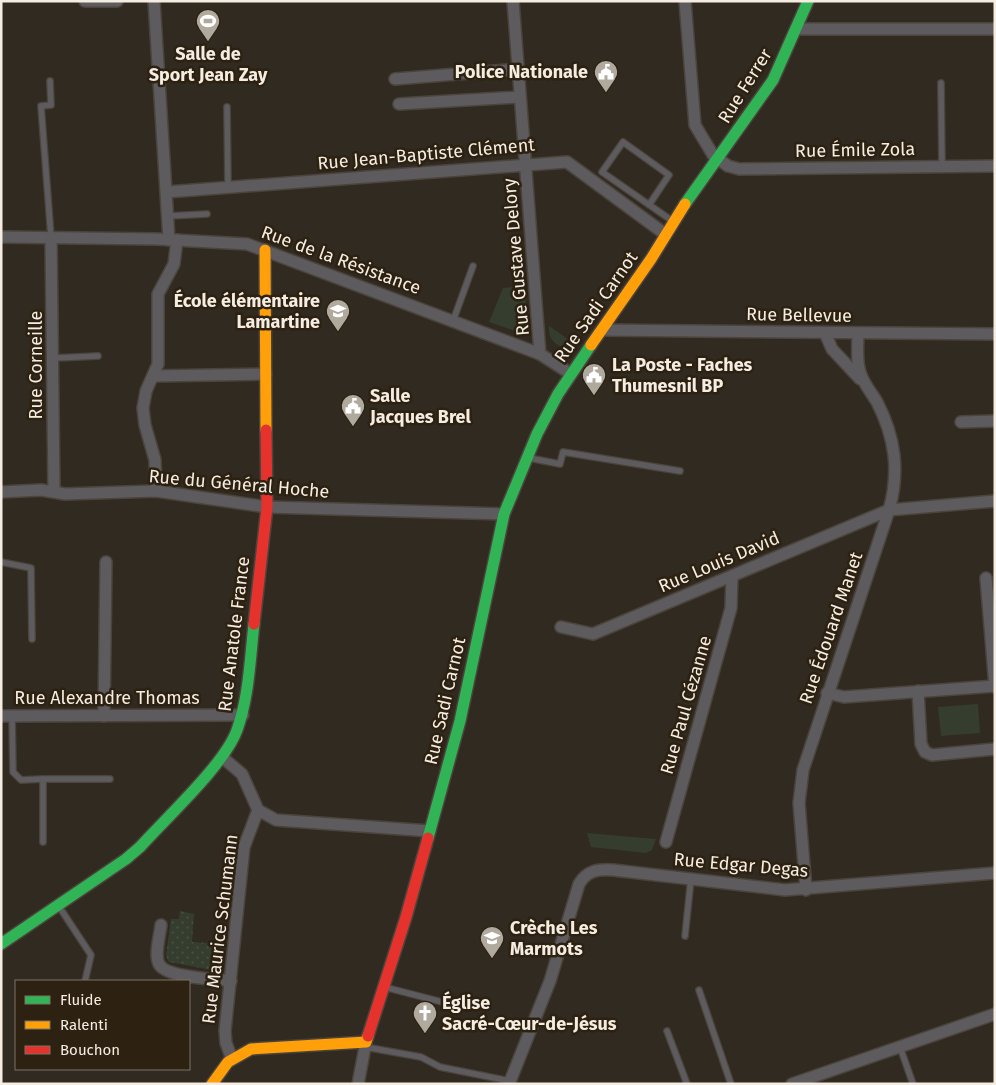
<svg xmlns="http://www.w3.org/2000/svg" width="996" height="1085" viewBox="0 0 996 1085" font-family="'Fira Sans',sans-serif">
<defs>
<pattern id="park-dots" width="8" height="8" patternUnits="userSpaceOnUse" patternTransform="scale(1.25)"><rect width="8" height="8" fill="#353d2f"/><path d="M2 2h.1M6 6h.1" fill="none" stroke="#495043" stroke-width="1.8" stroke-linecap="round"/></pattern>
</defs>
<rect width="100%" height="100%" fill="#312a20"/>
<!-- grass -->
<g fill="#353d2f">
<polygon points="525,286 527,324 521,333 489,322 503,288"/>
<path d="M549 326 575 344 566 348C554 345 548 339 549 326Z"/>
<polygon points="978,704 980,733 941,736 938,707"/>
<polygon points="587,833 656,839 652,850 646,853 591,847"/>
</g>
<!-- park -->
<polygon fill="url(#park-dots)" points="180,911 194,914 192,942 226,944 224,963 221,968 212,970 169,962 166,956 171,919 179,919"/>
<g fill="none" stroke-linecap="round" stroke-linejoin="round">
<!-- lane casing -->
<g stroke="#4b443d" stroke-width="8">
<g id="lane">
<polyline points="50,81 51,105 41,106 51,237"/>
<polyline points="941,83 942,167"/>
<polyline points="227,107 228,187"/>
<polyline points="649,205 669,175 623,142 602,172 671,220"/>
<polyline points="168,216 207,214"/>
<polyline points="453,321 473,266"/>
<polyline points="54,358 98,356"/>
<polyline points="529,458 560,464 563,452 680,471"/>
<polyline points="1,562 31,568 32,639"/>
<polyline points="12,716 13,772 21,780 43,779 43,842"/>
<polyline points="43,779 110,779"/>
<polyline points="58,905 91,955 85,981"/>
<polyline points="685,936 691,878"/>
<polyline points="384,987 446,1003"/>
<polyline points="699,990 731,1084"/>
<polyline points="667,1031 687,1084"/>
<polyline points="365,1047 421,1057 440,1067 510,1081"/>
<polyline points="900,1047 913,1084"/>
</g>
</g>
<!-- street casing -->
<g stroke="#4b443d" stroke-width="14">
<g id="street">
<polyline points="85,1 117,1"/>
<polyline points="154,1 169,240"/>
<polyline points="513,1 540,354 571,374"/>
<polyline points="685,1 695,125 713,155 728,166 739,169 995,166"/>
<polyline points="796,29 995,29"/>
<polyline points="395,79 518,69"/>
<polyline points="399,104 520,97"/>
<polyline points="167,192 567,162 665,234"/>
<polyline points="1,237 156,239 247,244 540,354"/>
<polyline points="51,237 54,491"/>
<polyline points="602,330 995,334"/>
<polyline points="825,333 832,349 860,379"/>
<polyline points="153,376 266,374"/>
<polyline points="961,422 995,421"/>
<polyline points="156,491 155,460 145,425 143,408 146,391 158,364 158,294 174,264 177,240"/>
<polyline points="1,492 41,490 65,494 156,491 267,507 504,514"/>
<polyline points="986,578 995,687"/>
<polyline points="561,627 593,634 889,510 995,501"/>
<polyline points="918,691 921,744 925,752 932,755 995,749"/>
<polyline points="827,693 844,697 995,686"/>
<polyline points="1,716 243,715"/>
<polyline points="104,716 106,562"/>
<polyline points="222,757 242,774 258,810 276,820 430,831"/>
<polyline points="666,842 731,608 732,576"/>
<path d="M806 890 799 803 803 770 889 510C900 471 895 437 877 402 871 392 863 383 860 372 856 360 858 345 858 333"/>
<path d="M161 925C160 935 154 955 159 964 166 978 216 979 231 981"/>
<polyline points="232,1059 226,1043 225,1031 244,847 258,810"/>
<polyline points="358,1084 366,1042"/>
<path d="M509 1084 550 981 579 884C587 870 599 869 613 870L785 890 995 873"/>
<polyline points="792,1084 995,1014"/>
</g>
</g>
<!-- fast casing -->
<g stroke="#4b443d" stroke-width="14">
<g id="fast">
<polyline points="685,204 773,80 808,1"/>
<polyline points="428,838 460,721 504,514 537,434 558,394 591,345"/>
<path d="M1 944 126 859 140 847C166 818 225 764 237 730 249 697 250 659 254 624"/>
</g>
</g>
<!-- slow casing -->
<g stroke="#4b443d" stroke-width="14">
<g id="slow">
<polyline points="265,250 266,430"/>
<polyline points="591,345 651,259 685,204"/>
<polyline points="212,1084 228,1062 251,1049 366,1042 368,1036"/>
</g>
</g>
<!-- jam casing -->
<g stroke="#4b443d" stroke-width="14">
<g id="jam">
<polyline points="254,624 267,507 266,430"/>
<polyline points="368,1036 406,917 428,838"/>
</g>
</g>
<!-- lane -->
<use href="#lane" stroke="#5d5b5d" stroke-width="5.5"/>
<!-- street -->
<use href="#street" stroke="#5d5b5d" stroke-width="11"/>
<!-- fast -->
<use href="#fast" stroke="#30b455" stroke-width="11"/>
<!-- slow -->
<use href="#slow" stroke="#ff9f0a" stroke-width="11"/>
<!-- jam -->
<use href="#jam" stroke="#e5322d" stroke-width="11"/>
</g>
<!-- icons -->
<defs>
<g id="stadium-pin" transform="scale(1.25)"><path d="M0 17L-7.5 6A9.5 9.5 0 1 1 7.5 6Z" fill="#b0a99e" stroke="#2d2111"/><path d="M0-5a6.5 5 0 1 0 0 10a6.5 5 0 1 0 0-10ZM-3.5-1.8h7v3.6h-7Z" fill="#fff"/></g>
<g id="civic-pin" transform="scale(1.25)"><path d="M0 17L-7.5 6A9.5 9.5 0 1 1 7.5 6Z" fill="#b0a99e" stroke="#2d2111"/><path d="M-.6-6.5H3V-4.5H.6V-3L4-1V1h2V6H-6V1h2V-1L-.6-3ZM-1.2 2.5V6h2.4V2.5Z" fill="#fff"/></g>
<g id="school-pin" transform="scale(1.25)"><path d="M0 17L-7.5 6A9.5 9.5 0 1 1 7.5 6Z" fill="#b0a99e" stroke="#2d2111"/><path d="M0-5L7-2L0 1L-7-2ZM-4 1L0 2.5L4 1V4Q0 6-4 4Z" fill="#fff"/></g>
<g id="church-pin" transform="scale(1.25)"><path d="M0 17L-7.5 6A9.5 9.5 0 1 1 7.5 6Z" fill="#b0a99e" stroke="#2d2111"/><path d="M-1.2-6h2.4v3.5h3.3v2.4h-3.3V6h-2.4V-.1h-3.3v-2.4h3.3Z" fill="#fff"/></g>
</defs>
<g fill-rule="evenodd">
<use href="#stadium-pin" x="208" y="21"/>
<use href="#civic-pin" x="606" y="72"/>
<use href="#school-pin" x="338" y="311"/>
<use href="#civic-pin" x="594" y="375"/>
<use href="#civic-pin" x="353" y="406"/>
<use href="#school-pin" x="492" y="938"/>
<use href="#church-pin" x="425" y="1013"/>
</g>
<g text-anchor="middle" stroke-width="5" stroke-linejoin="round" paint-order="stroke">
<!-- poi labels -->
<g font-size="18" font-weight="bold" fill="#f5ede2" stroke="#2d2111" text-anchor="start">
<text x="208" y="60" text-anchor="middle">Salle de<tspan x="208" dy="21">Sport Jean Zay</tspan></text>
<text x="588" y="78" text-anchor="end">Police Nationale</text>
<text x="320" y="307" text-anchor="end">École élémentaire<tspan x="320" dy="21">Lamartine</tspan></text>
<text x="612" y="371">La Poste - Faches<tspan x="612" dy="21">Thumesnil BP</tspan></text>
<text x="370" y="402">Salle<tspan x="370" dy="21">Jacques Brel</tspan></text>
<text x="510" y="934">Crèche Les<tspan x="510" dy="21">Marmots</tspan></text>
<text x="442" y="1009">Église<tspan x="442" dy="21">Sacré-Cœur-de-Jésus</tspan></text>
</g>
<!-- street labels -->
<g font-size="18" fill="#f5ede2" stroke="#2d2111">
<text transform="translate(745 86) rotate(-58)" y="6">Rue Ferrer</text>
<text transform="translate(855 150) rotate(-1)" y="6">Rue Émile Zola</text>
<text transform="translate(426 154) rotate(-5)" y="6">Rue Jean-Baptiste Clément</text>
<text transform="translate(516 257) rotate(-95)" y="6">Rue Gustave Delory</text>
<text transform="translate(341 260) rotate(20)" y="6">Rue de la Résistance</text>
<text transform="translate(596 307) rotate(-55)" y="6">Rue Sadi Carnot</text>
<text transform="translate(799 315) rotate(1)" y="6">Rue Bellevue</text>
<text transform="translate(36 365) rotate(-90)" y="6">Rue Corneille</text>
<text transform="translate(239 484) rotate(5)" y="6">Rue du Général Hoche</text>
<text transform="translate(719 562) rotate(-23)" y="6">Rue Louis David</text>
<text transform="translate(831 628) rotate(-71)" y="6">Rue Édouard Manet</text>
<text transform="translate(234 634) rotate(-83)" y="6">Rue Anatole France</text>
<text x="107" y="704">Rue Alexandre Thomas</text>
<text transform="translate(445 701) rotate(-77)" y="6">Rue Sadi Carnot</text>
<text transform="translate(686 705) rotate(-74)" y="6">Rue Paul Cézanne</text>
<text transform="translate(741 865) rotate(5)" y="6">Rue Edgar Degas</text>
<text transform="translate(220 929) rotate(-83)" y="6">Rue Maurice Schumann</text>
</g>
</g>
<!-- border -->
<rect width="996" height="1085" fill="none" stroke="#f5ede2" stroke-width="5"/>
<!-- legend -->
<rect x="15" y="980" width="175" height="90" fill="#2d2111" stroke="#7d7365"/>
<rect x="25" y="996" width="25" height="8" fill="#30b455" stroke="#7d7365"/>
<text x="60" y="1005" font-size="15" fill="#f5ede2">Fluide</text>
<rect x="25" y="1021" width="25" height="8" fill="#ff9f0a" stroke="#7d7365"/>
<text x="60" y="1030" font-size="15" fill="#f5ede2">Ralenti</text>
<rect x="25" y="1046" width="25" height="8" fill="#e5322d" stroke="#7d7365"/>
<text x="60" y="1055" font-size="15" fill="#f5ede2">Bouchon</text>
</svg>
